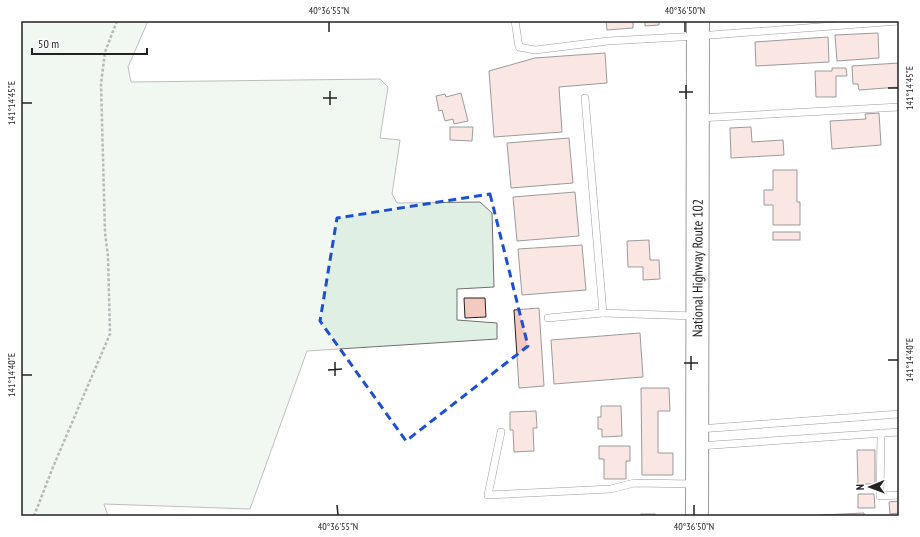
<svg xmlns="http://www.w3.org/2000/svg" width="920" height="537" viewBox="0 0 920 537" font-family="'PT Sans Narrow',sans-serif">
<rect width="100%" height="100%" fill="#fff"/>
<!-- green -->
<polygon fill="#e0efe3" stroke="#6f6f6f" points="21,21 148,21 128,67 131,82 380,79 388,87 380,138 400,140 392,194 397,203 480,202 492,213 494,287 457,289 457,320 497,323 497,339 307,351 250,509 104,504 108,516 21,516"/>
<!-- building -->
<g fill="#f3c9c0" stroke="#222">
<polygon points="606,21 633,21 633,28 607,30"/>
<polygon points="645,21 659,21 659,25 645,26"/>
<polygon points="878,33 879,58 837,61 835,35"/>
<polygon points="828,37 829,62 756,66 755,42"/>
<polygon points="605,53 607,83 559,87 562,132 494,137 489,71 535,58"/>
<polygon points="899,63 899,87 859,90 858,84 853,84 852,66"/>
<polygon points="832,68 846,68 847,76 836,76 836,97 816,97 815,71 832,71"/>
<polygon points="461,93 468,121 454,124 453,119 445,121 442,110 439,111 436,96 445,94 446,97"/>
<polygon points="879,113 881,145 832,149 830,121 866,119 865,114"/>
<polygon points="450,127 473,127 472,141 450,140"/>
<polygon points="751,127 752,142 783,140 784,155 731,158 730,128"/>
<polygon points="569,138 573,183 511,188 507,143"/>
<polygon points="773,170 797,170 797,202 800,202 800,225 773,225 773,205 764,205 764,190 773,190"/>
<polygon points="575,192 579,236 517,241 513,197"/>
<rect x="773" y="232" width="27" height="8"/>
<polygon points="649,240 650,260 659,260 660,279 643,280 643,267 628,267 627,241"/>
<polygon points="582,245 586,290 522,295 518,249"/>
<polygon points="464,298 485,298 486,317 465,318"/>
<polygon points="539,308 544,386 519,388 514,310"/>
<polygon points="640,333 643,377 554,384 551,340"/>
<polygon points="641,388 669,388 670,411 658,411 658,453 673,453 673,475 642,475"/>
<polygon points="601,406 621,406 622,436 602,437 602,429 598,429 598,417 601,417"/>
<polygon points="536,411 537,428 533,428 534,451 514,452 513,430 510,430 510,412"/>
<polygon points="599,446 630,446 630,461 626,461 626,479 604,479 604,459 599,459"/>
<polygon points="857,450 875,450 875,484 858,484"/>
<polygon points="858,494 874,494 875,508 858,508"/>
<polygon points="899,501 899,513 890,514 889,502"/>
<polygon points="864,513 864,516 820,516 820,515"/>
<rect x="641" y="514" width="14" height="2"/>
</g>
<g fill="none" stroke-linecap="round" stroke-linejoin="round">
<!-- service casing -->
<g stroke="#222" stroke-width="8">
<g id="service">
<polyline points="515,21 519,47 535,50 608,41 698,36 899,21"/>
<polyline points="585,98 603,313 695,316"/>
<polyline points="699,118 899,107"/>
<polyline points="548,318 603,313"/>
<polyline points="699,429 899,414"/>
<polyline points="501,432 488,495 611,489 634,483 695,484"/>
<polyline points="881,433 880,496 899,495"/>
<polyline points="699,446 899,432"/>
</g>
</g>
<!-- trunk casing -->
<g stroke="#222" stroke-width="24">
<g id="trunk">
<path id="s1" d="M697 516 698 21"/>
</g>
</g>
<!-- path -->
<polyline stroke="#646464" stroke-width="2.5" stroke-dasharray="3 2" stroke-linecap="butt" points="34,516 53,467 110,334 108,256 105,233 101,84 105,52 117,21"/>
<!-- service -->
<use href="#service" stroke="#fff" stroke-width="7"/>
<!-- trunk -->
<use href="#trunk" stroke="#fff" stroke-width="22"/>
</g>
<!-- marked area -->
<path d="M0 0H920V537H0ZM490 194 528 346 406 441 320 321 337 218Z" fill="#fff" fill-opacity=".55" fill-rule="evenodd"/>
<path fill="none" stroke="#1d4ed8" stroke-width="3" stroke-dasharray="8 5" stroke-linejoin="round" d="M490 194 528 346 406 441 320 321 337 218Z"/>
<!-- ticks -->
<path fill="none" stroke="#222" stroke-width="1.5" d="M329 22V32M685 22V32M686 85V99M888 88H898M330 91V105M679 92H693M323 98H337M22 103H32M691 356V370M888 360H898M335 362V376M684 363H698M328 370 342 369M22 375H32M337 505 338 515M694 505V515"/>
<g text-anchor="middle" stroke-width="3" stroke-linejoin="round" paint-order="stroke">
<!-- street labels -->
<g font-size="14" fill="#222" stroke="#fff">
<text dy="5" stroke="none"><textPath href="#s1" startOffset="248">National Highway Route 102</textPath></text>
</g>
</g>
<!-- border -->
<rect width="920" height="537" fill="none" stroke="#ffffff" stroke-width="44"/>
<!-- north arrow -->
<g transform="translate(870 487) rotate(269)" stroke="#ffffff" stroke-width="3" paint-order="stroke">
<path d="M0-3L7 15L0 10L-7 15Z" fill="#222222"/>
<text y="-6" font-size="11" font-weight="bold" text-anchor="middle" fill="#222222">N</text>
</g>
<!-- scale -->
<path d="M32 48v6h115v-6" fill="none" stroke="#222222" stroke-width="2"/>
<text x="38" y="48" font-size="12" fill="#222222" stroke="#ffffff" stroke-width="3" paint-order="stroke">50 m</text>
<rect x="22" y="22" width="876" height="493" fill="none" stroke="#222" stroke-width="1.5"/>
<g font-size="10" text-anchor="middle" fill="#222">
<text x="329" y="14">40°36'55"N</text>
<text x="685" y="14">40°36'50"N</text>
<text transform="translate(909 88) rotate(-90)" y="4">141°14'45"E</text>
<text transform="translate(11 103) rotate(-90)" y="4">141°14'45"E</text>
<text transform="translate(909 360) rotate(-90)" y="4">141°14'40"E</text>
<text transform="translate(11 375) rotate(-90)" y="4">141°14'40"E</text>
<text x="338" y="530">40°36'55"N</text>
<text x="694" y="530">40°36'50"N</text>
</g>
</svg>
